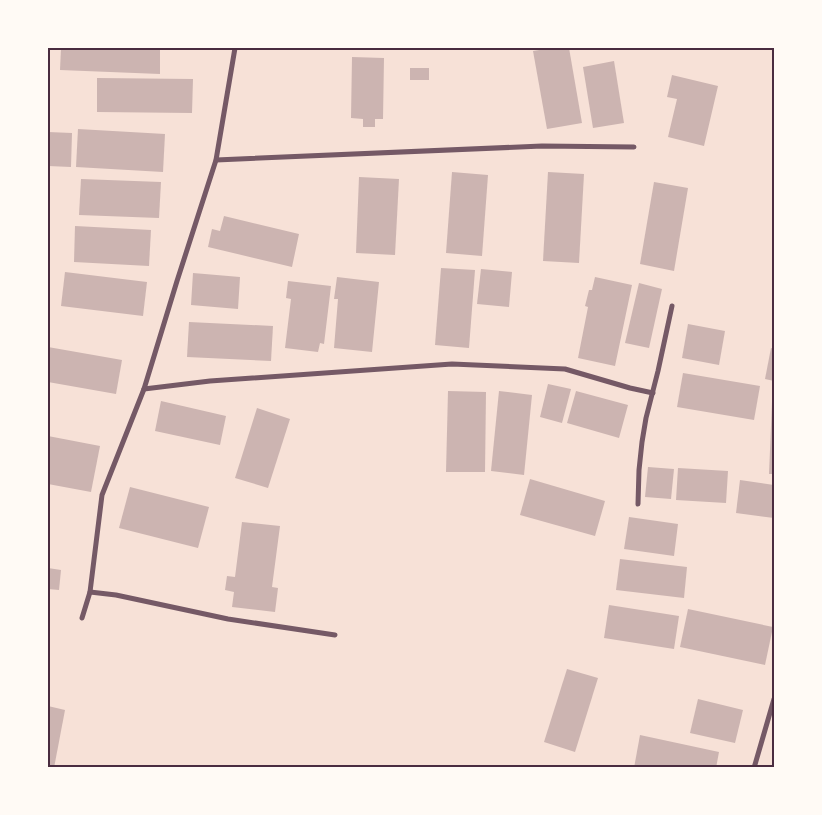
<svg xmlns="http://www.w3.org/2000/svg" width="822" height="815" viewBox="0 0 822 815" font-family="'Source Sans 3',sans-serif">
<rect width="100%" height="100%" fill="#f7e1d7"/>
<!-- building -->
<g fill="#ccb4b1">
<polygon points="61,48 160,48 160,74 60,70"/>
<polygon points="552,48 569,48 582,123 547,129 533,51"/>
<polygon points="352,57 384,58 383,119 375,119 375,127 363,127 363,119 351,118"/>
<polygon points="614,61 624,123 593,128 583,67"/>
<rect x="410" y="68" width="19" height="12"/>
<polygon points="672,75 718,86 704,146 668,137 677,99 667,97"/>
<polygon points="97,78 193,79 192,113 97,112"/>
<polygon points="78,129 165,134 163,172 76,167"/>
<polygon points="48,132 72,133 71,167 48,166"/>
<polygon points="452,172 488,175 482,256 446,253"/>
<polygon points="548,172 584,174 579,263 543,261"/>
<polygon points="359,177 399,179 395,255 356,253"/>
<polygon points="81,179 161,182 159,218 79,215"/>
<polygon points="654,182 688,188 674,271 640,264"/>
<polygon points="224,216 299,234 292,267 208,247 212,229 220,231"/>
<polygon points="75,226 151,230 149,266 74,262"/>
<polygon points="441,268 475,270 469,348 435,345"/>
<polygon points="481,269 512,272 509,307 477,304"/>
<polygon points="65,272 147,282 143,316 61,306"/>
<polygon points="193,273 240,277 238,309 191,305"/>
<polygon points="337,277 379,282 372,352 334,348 338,299 334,299"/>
<polygon points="595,277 632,285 615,366 578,358 588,307 585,306 589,290 592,290"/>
<polygon points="288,281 331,286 324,344 320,343 318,352 285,348 291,299 286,298"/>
<polygon points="639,283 662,289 649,348 625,343"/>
<polygon points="189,322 273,326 271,361 187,357"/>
<polygon points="688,324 725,331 719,365 682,358"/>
<polygon points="48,347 122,360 116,394 48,382"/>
<polygon points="771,348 774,349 774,381 765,379"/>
<polygon points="683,373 760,386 754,420 677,407"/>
<polygon points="548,384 571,389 562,423 540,417"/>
<polygon points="448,391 486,392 485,472 446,472"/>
<polygon points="499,391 532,395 524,475 491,471"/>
<polygon points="576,391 628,405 619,438 567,423"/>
<polygon points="161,401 226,416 220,445 155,431"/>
<polygon points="772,402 774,402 774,474 769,474"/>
<polygon points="257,408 290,419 268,488 235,478"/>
<polygon points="48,436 100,446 91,492 48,484"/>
<polygon points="648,467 674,469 671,499 645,497"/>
<polygon points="678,468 728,471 726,503 676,500"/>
<polygon points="530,479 605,501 595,536 520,515"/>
<polygon points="740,480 774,485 774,518 736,513"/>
<polygon points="130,487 209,507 198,548 119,528"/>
<polygon points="629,517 678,524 674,556 624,549"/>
<polygon points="242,522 280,526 272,587 278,588 275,612 232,607 234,592 225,590 227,576 235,577"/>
<polygon points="620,559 687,567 684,598 616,590"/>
<polygon points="48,568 61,570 59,590 48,589"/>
<polygon points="609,605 679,616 674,649 604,638"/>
<polygon points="688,609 773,627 765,665 680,647"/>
<polygon points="567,669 598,678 575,752 544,742"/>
<polygon points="698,699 743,710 735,743 690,733"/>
<polygon points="48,706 65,710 54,768 48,768"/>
<polygon points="640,735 719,752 716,768 634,768"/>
</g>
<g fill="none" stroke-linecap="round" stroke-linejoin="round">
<!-- minor -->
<g stroke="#755966" stroke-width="5">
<polyline points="216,160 542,146 634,147"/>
<polyline points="144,389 210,381 452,364 565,369 630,388 653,393"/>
<polyline points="638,504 639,470 642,442 646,418 658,371 672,306"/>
<polyline points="90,592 116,595 228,619 335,635"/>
<polyline points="82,618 90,592 102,495 144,389 177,281 216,160 235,48"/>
<polyline points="754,768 774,699"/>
</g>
</g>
<!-- border -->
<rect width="822" height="815" fill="none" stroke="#fffaf5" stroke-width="98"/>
<rect x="49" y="49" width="724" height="717" fill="none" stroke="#4a2c40" stroke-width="2"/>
</svg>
